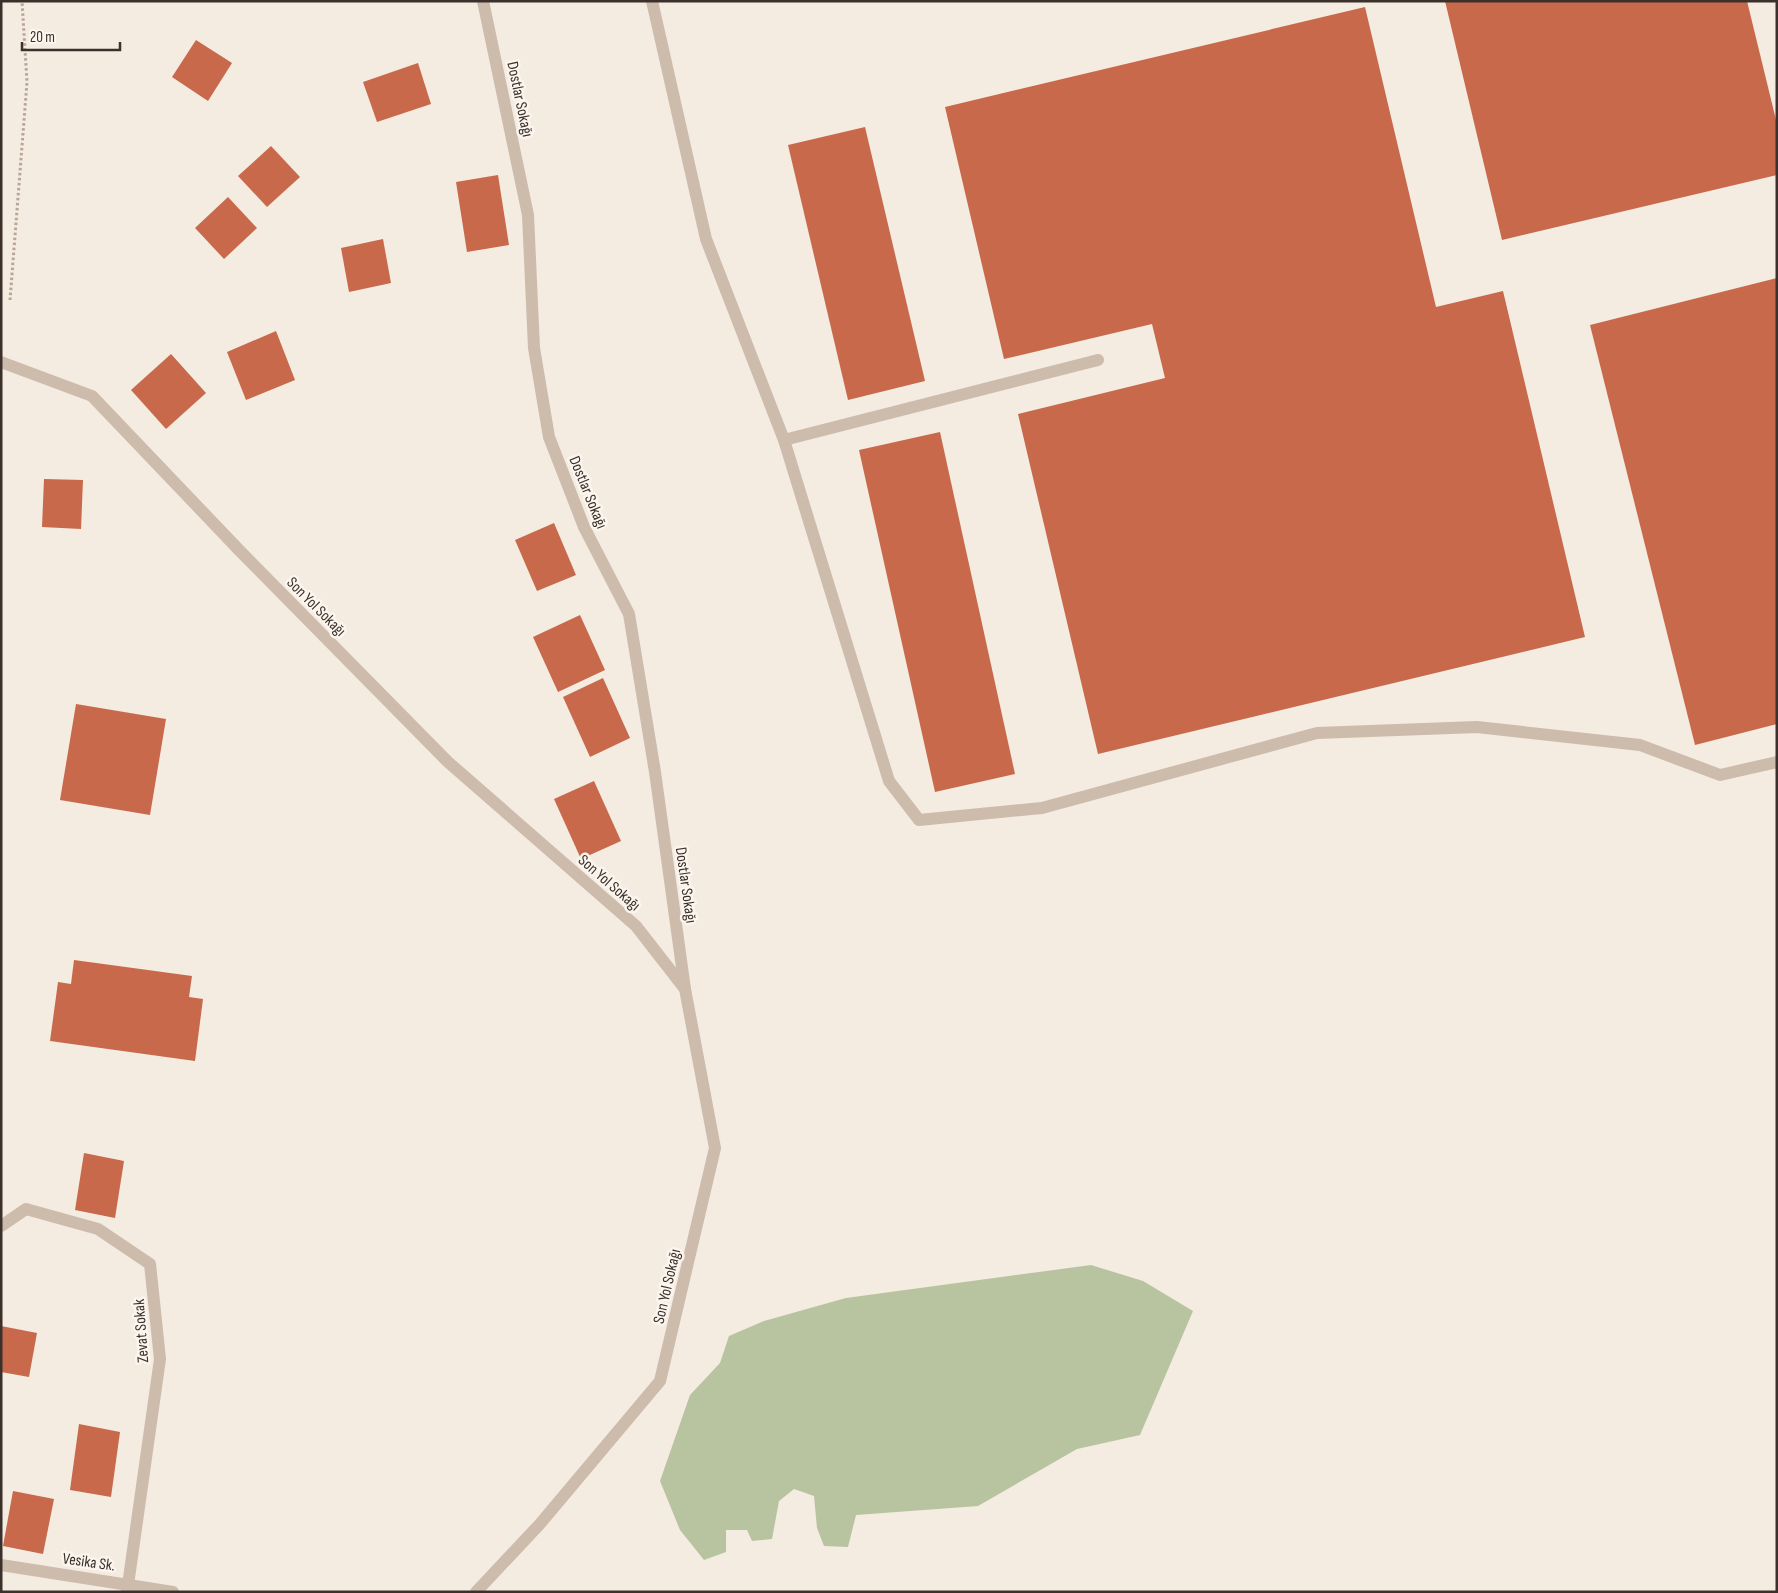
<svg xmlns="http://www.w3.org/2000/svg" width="1778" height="1593" viewBox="0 0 1778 1593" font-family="'Sofia Sans Condensed',sans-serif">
<rect width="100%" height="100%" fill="#f4ebe1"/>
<!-- green -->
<polygon fill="#b8c4a0" points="1091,1265 1143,1281 1193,1311 1140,1435 1077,1449 978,1506 856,1515 848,1547 824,1546 817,1528 814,1496 794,1489 779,1501 772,1539 752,1541 747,1530 726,1530 726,1552 704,1560 680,1530 660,1481 690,1395 720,1363 729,1336 764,1321 846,1298"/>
<!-- building -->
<g fill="#c8694b">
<polygon points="1445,1 1747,1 1777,124 1777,175 1502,240"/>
<polygon points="1365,7 1436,307 1503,291 1585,637 1098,754 1018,414 1165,378 1152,324 1004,359 945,107"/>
<polygon points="196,40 232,63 208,101 172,77"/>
<polygon points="418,63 431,104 377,122 363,82"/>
<polygon points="865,127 925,381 848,400 788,145"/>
<polygon points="271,146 300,177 267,207 238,176"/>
<polygon points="498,175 509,245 467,252 456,182"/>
<polygon points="228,197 257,228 224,259 195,228"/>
<polygon points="383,239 391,283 349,292 341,248"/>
<polygon points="1777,278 1777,724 1695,745 1590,325"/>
<polygon points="276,331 295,380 246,400 227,352"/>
<polygon points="171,354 206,393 166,429 131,390"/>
<polygon points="940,432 1015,774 935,792 859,450"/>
<polygon points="44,479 83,480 81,529 42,527"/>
<polygon points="554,523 576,575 537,591 515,540"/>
<polygon points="580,615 605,670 558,692 533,637"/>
<polygon points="603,678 630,738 590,757 563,697"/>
<polygon points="76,704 166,719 150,815 60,800"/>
<polygon points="594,781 621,841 581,859 554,799"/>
<polygon points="74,960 192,976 189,997 203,999 195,1061 50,1041 58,982 71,984"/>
<polygon points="84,1153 124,1161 115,1218 75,1210"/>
<polygon points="1,1326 37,1333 29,1377 1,1372"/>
<polygon points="79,1424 120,1432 111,1497 70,1490"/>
<polygon points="13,1491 54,1499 43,1554 3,1546"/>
</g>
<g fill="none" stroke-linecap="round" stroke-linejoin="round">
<!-- path -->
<polyline stroke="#b9a596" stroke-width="3" stroke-dasharray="2.5 2.5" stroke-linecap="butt" points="10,300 27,82 22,1"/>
<!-- lane -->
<g stroke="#cdbbac" stroke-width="12">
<polyline points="652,1 706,239 784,440 889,781 919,820 1042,808 1317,733 1477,727 1640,745 1720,775 1777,762"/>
<polyline points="784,440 1098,360"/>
</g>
<!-- street -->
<g stroke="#cdbbac" stroke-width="12">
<polyline points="483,1 528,215 534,348 549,437 584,527 629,614 655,772 685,989"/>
<polyline points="1,362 92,396 239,550 448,762 636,926 685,989 715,1148 660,1381 539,1525 476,1592"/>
<polyline points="1,1226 26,1209 98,1229 150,1264 160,1359 127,1592"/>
<polyline points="1,1565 173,1592"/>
</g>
</g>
<g text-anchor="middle" stroke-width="5" stroke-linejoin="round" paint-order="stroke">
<!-- street labels -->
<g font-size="16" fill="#3b302b" stroke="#fbf5ee">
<text transform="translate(521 99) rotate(78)" y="6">Dostlar Sokağı</text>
<text transform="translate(589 492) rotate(68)" y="6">Dostlar Sokağı</text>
<text transform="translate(317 606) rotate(45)" y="6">Son Yol Sokağı</text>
<text transform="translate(610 882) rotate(41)" y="6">Son Yol Sokağı</text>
<text transform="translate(687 885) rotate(82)" y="6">Dostlar Sokağı</text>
<text transform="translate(666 1286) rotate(-77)" y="6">Son Yol Sokağı</text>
<text transform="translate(140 1331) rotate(-94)" y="6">Zevat Sokak</text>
<text transform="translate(89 1561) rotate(8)" y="6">Vesika Sk.</text>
</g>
</g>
<!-- border -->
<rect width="1778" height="1593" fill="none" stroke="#3b302b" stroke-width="5"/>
<!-- scale -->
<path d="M22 42v8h98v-8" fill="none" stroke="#3b302b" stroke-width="2.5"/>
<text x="30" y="42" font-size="15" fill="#3b302b" stroke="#fbf5ee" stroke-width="4" paint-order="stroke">20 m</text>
</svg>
